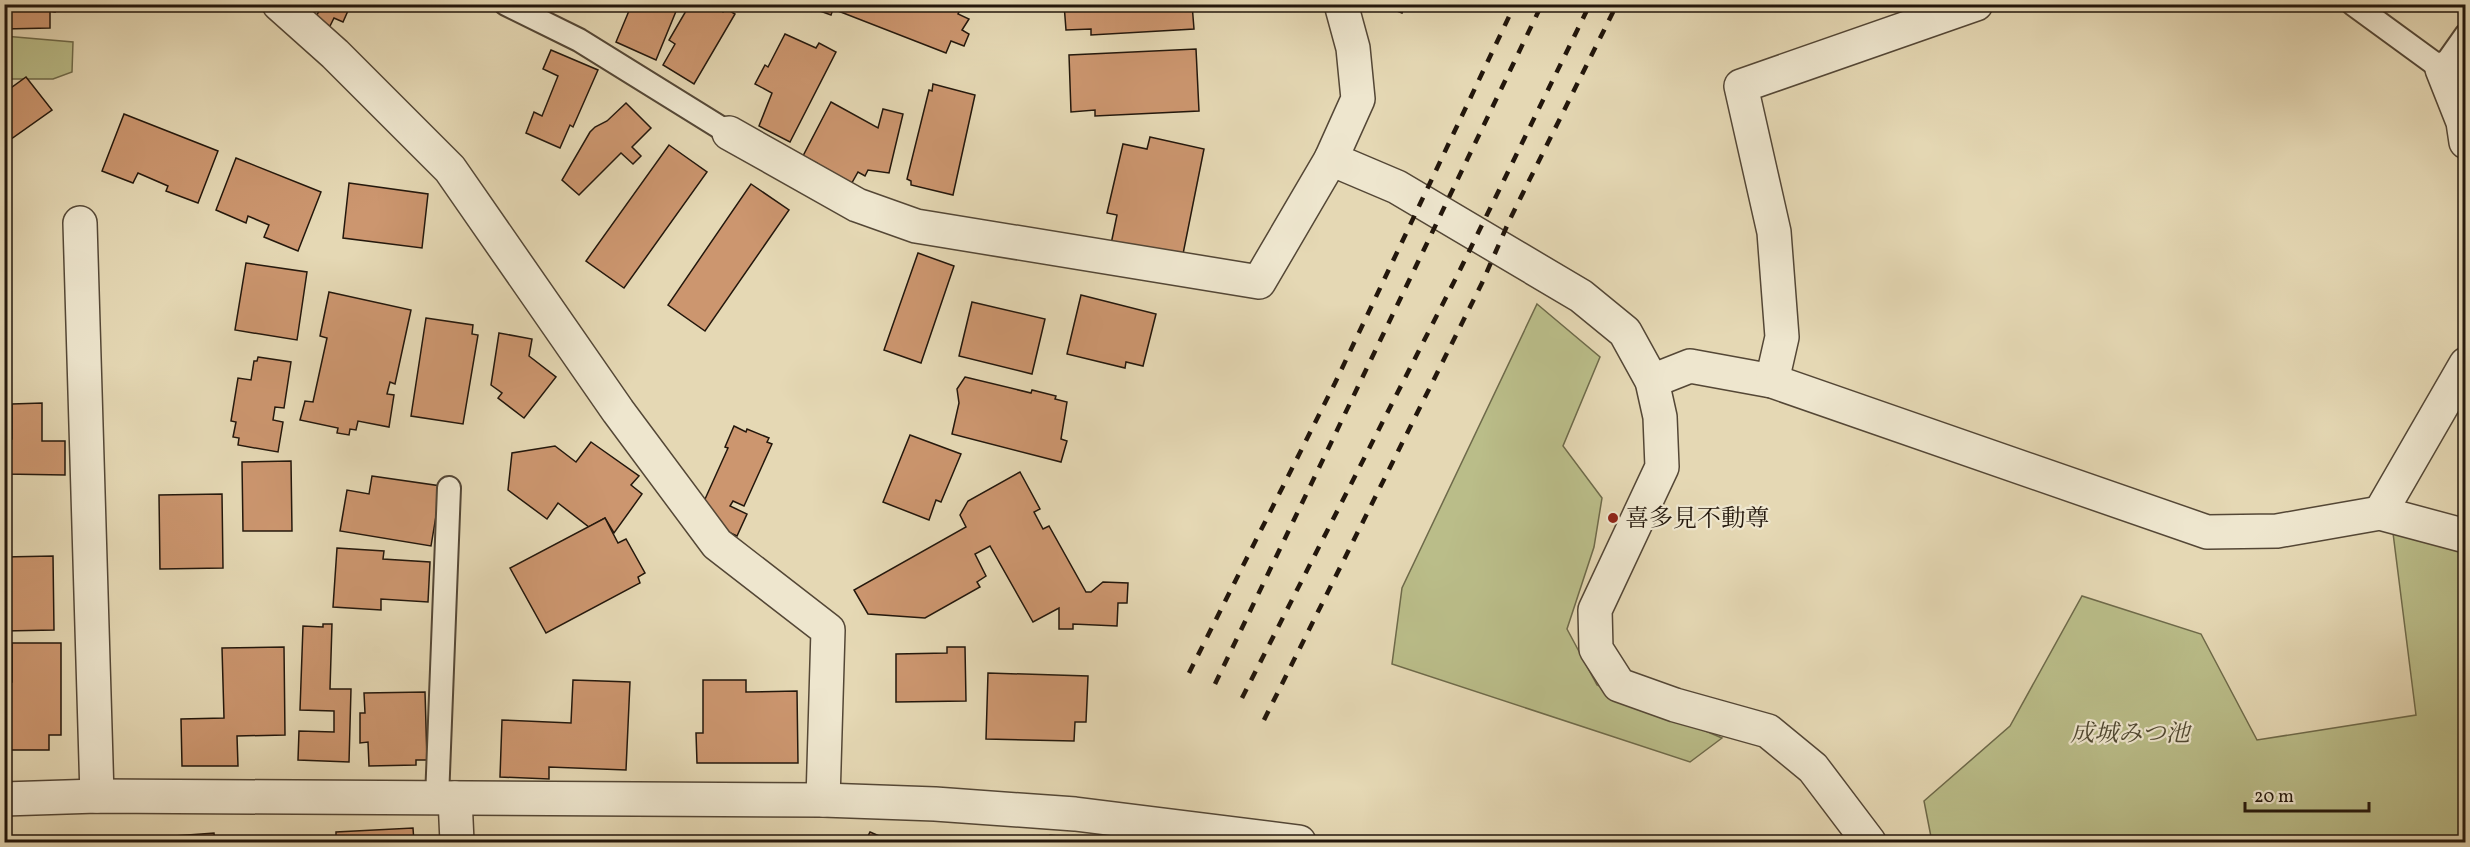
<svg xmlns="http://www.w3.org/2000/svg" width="2470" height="847" viewBox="0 0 2470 847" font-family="Vollkorn,'Noto Serif JP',serif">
<rect width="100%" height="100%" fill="#e5d8b4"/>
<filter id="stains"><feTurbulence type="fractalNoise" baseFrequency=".00333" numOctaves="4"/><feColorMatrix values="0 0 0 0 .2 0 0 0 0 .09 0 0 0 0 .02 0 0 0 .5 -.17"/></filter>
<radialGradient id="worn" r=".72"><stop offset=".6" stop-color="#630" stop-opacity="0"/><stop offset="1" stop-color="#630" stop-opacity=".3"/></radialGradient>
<!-- green -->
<g fill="#babd89" stroke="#6e6a4a" stroke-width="1.5">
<polygon points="4,36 73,42 72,72 53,79 5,79"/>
<polygon points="1537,304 1600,357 1563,446 1602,498 1594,547 1567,629 1597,685 1722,738 1690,762 1392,664 1402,588"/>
<polygon points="2393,533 2465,550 2465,842 1932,842 1924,801 2010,726 2082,596 2201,634 2257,740 2416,715"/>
<polygon points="1050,835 1110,842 1046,842"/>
</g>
<!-- building -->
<g fill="#cc966f" stroke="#23170c" stroke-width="1.5">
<polygon points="4,4 55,4 55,12 50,11 50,28 4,29"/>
<polygon points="300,4 351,4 343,22 334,18 330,26 315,19 319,11"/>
<polygon points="626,4 679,4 656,60 616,42 631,6"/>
<polygon points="690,4 711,4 723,12 725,8 735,14 694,84 663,65 675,44 669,40"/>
<polygon points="814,4 945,4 960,10 958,14 969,19 962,30 969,34 964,46 951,41 946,53 833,9 831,15 812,8"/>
<polygon points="1064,4 1192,4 1194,29 1091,35 1091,29 1066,30"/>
<polygon points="1379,4 1405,4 1402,13"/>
<polygon points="785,34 816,48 819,43 836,52 790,142 759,126 772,93 755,84 765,65 768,67"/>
<polygon points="1196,49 1199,111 1095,116 1095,110 1071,112 1069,55"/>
<polygon points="551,50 598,70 573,127 570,125 560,148 526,133 534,112 542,116 558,76 543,69"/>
<polygon points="26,77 52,110 4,144 4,93"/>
<polygon points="933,84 975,95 953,195 911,185 911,181 907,179 929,90 932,91"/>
<polygon points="831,102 878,128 883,109 903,114 889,173 868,170 865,176 858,172 849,188 814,170 817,163 803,156"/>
<polygon points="626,103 651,128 632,147 641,156 633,164 621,153 579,195 562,180 590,132 595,127 607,121"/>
<polygon points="124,114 218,151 198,203 166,191 168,186 138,173 133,183 102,171"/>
<polygon points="1150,137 1204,149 1181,264 1110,249 1117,215 1107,213 1123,144 1147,149"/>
<polygon points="669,145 707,172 624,288 586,261"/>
<polygon points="236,158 321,192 298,251 264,237 269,225 248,216 246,223 216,210"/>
<polygon points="349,183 428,194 422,248 343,238"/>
<polygon points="751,184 789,210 705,331 668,305"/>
<polygon points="918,253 954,266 921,363 884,350"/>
<polygon points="246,263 307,272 297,340 235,330"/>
<polygon points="329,292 411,310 395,384 390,382 387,394 394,395 389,427 358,421 356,430 350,429 349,435 337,433 338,428 300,420 305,401 313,402 327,338 320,336"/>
<polygon points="1081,295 1156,314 1143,366 1126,362 1125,368 1067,354"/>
<polygon points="972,302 1045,319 1032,374 959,356"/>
<polygon points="426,318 473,325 472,334 478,335 463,424 411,416"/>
<polygon points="499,333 532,339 529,356 556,377 524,418 498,398 502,393 491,385"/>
<polygon points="258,357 291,362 284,408 275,407 273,420 283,422 278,452 238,445 239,438 233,437 236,422 231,421 238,378 251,380 254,361 257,361"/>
<polygon points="965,377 1031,393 1032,390 1056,396 1055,399 1067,402 1061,439 1067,441 1061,462 952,434 959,403 957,389"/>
<polygon points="42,403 42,441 65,441 65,475 4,474 4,439 12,439 12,404"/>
<polygon points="734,426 746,432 747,429 769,438 767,442 772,444 744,506 733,501 730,506 747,514 737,536 724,530 701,508 728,448 725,447"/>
<polygon points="910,435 961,454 941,502 936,500 929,520 883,502"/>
<polygon points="591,442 639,476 631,485 642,494 614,533 605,518 589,527 558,503 547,519 508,490 512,453 555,446 576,462"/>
<polygon points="291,461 292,531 243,531 242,462"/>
<polygon points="1020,472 1040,509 1034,512 1043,529 1049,526 1086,592 1091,592 1103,582 1128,583 1127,603 1118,603 1117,626 1073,624 1073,629 1059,629 1059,608 1033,622 990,546 975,554 986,576 977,582 980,587 925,618 868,614 854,590 966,527 960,515 968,501"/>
<polygon points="372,476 441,486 431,546 340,531 347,490 369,494"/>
<polygon points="222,494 223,568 160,569 159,495"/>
<polygon points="605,518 618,543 626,539 645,573 638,577 640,583 546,633 510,568"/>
<polygon points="337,548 384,551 383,559 430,562 428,602 381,599 381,610 333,607"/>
<polygon points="53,556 54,630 4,631 4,557"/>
<polygon points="323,624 332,624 330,689 351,689 349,762 298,760 299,731 334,732 334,711 300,710 303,626 323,627"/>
<polygon points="12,643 61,643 61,735 49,735 49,750 4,750 4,682 12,682"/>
<polygon points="284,647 285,735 237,736 238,766 182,766 181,719 224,718 222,648"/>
<polygon points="947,647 965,647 966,701 896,702 896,654 947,653"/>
<polygon points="988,673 1088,676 1086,722 1075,722 1074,741 986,739"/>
<polygon points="573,680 630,682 626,770 549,767 549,779 500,777 502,720 571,723"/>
<polygon points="703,680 746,680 746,692 797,691 798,763 697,763 696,733 703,733"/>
<polygon points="425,692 427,760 416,760 416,765 369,766 368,742 360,743 360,713 365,713 364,693"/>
<polygon points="413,828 414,842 336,842 336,832"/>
<polygon points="870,832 893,842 865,842"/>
<polygon points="214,833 215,842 161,842 161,837"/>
</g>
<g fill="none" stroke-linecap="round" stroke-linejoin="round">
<!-- service casing -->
<g stroke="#544736" stroke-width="26">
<g id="service">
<polyline points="506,4 579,40 729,133"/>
<polyline points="2353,4 2442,69 2466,35"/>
<polyline points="437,799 449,488"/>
</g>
</g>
<!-- minor casing -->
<g stroke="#544736" stroke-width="36">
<g id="minor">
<polyline points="279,4 335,54 450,169 618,411 717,544 828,630 823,800"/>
<polyline points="2442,69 2463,122 2466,142"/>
<polyline points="729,133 857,205 916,226 1259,282 1331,159 1358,99 1353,48 1341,4"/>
<polyline points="1331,159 1397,187 1581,296 1625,332 1652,381 1660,417 1662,467 1595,610 1596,649 1619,685 1675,705 1768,731 1813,768 1869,842"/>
<polyline points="80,223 97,796"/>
<polyline points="1652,381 1690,366 1772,381 2207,532 2277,531 2380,513 2466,536"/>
<polyline points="1772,381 1782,337 1774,232 1741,86 1976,4"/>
<polyline points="2380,513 2466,364"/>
<polyline points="455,798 457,842"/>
<polyline points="4,799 97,796 823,800 935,804 1075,814 1299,842"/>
</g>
</g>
<!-- path -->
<polyline stroke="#23170c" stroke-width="4" stroke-dasharray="4.5 3" stroke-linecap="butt" points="2419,4 2445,10"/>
<!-- service -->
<use href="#service" stroke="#eee6ce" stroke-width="22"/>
<!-- minor -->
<use href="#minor" stroke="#eee6ce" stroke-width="33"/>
<!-- rail -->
<g stroke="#23170c" stroke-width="4.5" stroke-dasharray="10 10" stroke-linecap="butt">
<polyline points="1189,673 1335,383 1515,4"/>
<polyline points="1215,684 1542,4"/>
<polyline points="1242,698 1459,272 1590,4"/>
<polyline points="1264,720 1482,283 1510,219 1617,4"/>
</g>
</g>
<!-- markers -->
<circle fill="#8f2418" stroke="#eee6ce" stroke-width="2" cx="1613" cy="518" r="6"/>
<g text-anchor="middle" stroke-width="4.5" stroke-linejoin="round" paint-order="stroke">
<!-- poi labels -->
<g font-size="24" fill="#23170c" stroke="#eee6ce" text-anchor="start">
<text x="1625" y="526">喜多見不動尊</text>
</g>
<!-- park labels -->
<g font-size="24" font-style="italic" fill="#504932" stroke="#eee6ce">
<text x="2130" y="741">成城みつ池</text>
</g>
</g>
<!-- margin -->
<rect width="2470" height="847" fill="none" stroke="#e5d8b4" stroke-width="24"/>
<rect x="6" y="6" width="2458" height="835" fill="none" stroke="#23170c" stroke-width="3"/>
<rect x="12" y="12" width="2446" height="823" fill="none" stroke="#23170c" stroke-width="1.5"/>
<!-- scale -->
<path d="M2245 802v9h124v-9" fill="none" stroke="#23170c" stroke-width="3"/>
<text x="2254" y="802" font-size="18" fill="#23170c" stroke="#eee6ce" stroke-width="4.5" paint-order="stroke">20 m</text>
<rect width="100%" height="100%" filter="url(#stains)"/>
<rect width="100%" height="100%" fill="url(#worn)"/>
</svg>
